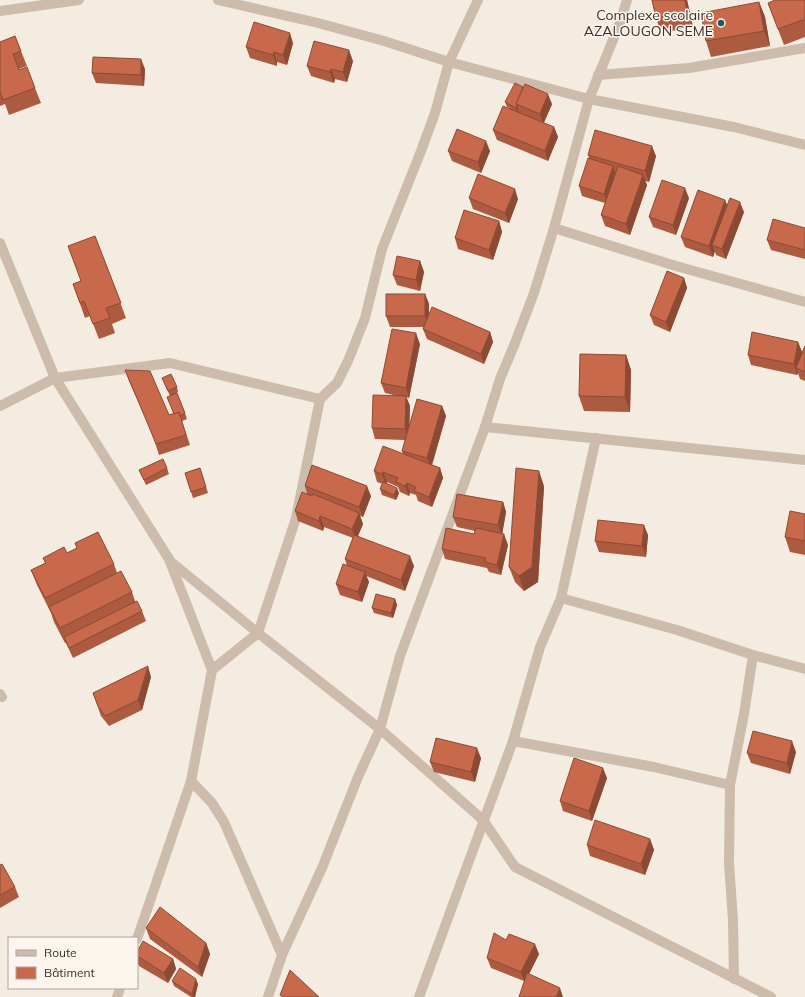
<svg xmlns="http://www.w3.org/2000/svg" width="805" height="997" viewBox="0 0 805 997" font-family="Mulish,sans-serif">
<rect width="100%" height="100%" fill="#f4ebe1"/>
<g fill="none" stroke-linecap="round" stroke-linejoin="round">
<!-- minor -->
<g stroke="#cdbbac" stroke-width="10">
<polyline points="218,0 318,23 384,41 449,62 589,99 734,127 805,145"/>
<polyline points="0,11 79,0"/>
<polyline points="598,75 689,68 805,48"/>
<polyline points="554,228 676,266 805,302"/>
<polyline points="0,243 55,378 169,559 212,670 191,781 137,939"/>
<polyline points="0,406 55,378 170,363 320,399"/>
<polyline points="485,427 805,460"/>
<polyline points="170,561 258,633 380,729 483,820 515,867 771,997"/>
<polyline points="561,598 677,630 753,655 805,669"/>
<polyline points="212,670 258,633 296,518 320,399 337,383 348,361 365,318 382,249 421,151 435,113 449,62 478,0"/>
<polyline points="0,694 2,697"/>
<polyline points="513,741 654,767 730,785"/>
<polyline points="191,781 212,803 224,822 282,955"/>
<polyline points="734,979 733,920 729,863 730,785 744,714 753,655"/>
<polyline points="117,997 120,988"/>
<polyline points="268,997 282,955 322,868 358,777 380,729 400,656 485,427 500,379 515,343 534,293 554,228 589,99 619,25 627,0"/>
<polyline points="419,997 513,741 540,647 561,598 596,438"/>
</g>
</g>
<!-- wall -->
<g fill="#ac5a40">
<polygon points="652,0 687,0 693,27 661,33 656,18"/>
<polygon points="805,0 805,37 784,45 768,3"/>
<polygon points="759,2 765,17 770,46 711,57 706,41"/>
<polygon points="15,36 27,66 19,69 19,70 35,88 41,103 9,115 5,104 0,106 0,42"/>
<polygon points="293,43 287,65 277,62 277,66 250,58 246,47"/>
<polygon points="353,61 347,82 335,79 334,83 311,76 307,66"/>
<polygon points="145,69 144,86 96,83 92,73"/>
<polygon points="505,102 552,104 544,123 554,127 558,137 548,161 497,140 493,130 510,108 507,107"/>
<polygon points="448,151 490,151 481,173 452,161"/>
<polygon points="588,155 656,156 649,182 645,181 647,185 630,235 605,226 601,215 605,203 582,196 579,186 589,158"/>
<polygon points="469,198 518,199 509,223 473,209"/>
<polygon points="689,198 676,235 653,227 649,217"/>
<polygon points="725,200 727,206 744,212 726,259 716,255 715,251 713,257 685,247 681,237"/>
<polygon points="499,221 502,232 493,260 458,249 455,238"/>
<polygon points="805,228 805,259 771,250 767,240"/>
<polygon points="95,236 126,318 112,324 115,333 99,339 90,316 85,318 73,284 80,281"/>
<polygon points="420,261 424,272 420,291 397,285 393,275"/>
<polygon points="684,278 687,288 670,332 654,325 650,315"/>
<polygon points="425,294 429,304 429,315 490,332 493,342 484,364 427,339 423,329 424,327 390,327 386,316"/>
<polygon points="798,342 802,352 801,355 805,346 805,381 800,379 798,373 797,375 751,365 748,355"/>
<polygon points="420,344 409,398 406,397 410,406 409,426 442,406 446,416 432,465 440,468 443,478 432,507 418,501 416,495 410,493 409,496 400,492 398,487 387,482 386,483 399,493 396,500 382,495 380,489 383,484 377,482 374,471 403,454 402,451 405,440 375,439 372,428 398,396 385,393 381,383"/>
<polygon points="626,355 631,370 630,412 584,411 579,396"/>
<polygon points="125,370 169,415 173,414 170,396 162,378 177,387 178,392 175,394 185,413 187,419 182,421 190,445 159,455 151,430 129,381"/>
<polygon points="167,468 169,474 146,485 139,470"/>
<polygon points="200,468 208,493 193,498 185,473"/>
<polygon points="305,486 371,496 363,517 360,516 363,524 358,536 414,566 405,591 366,576 369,582 362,602 340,595 336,584 347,566 345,559 353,538 324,527 323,531 298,521 295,511 307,494"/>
<polygon points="544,486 538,582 524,591 515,582 509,567"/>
<polygon points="503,502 506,512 502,534 508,545 501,575 489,572 487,568 445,559 442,549 474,534 475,531 457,527 453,517"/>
<polygon points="805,514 805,555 790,552 785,537"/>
<polygon points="648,535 646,557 599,552 595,541"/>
<polygon points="75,543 114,564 117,573 132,592 135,601 142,611 146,621 73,658 66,643 65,643 54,622 51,613 37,585 31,570 45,563 43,558 67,553 77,548"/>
<polygon points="395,599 397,605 393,618 374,613 372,608"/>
<polygon points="151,677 142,710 109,726 101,716 93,693"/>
<polygon points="796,752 790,774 751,763 747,753"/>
<polygon points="481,758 475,782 434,772 430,762"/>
<polygon points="607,778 592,821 563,811 560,801"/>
<polygon points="650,839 654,850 645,875 590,856 587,845"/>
<polygon points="0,865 15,887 19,897 0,908"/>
<polygon points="146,928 206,943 210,954 202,977 150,939"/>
<polygon points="506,940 539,954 529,974 524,981 491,968 487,958"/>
<polygon points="137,952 173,959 176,969 168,983 139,966 137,961"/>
<polygon points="172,981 198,984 195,997 191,997 174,986"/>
</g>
<!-- shaded-wall -->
<g fill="#8c4a34">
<polygon points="685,0 687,0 693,27 687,12"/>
<polygon points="759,2 765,17 770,46 764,31"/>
<polygon points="290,33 293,43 287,65 283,55"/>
<polygon points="349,50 353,61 347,82 343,72"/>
<polygon points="274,52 277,62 277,66 273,55"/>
<polygon points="141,59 145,69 144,86 141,75"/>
<polygon points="331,69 335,79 334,83 330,72"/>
<polygon points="548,94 552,104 543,124 540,114"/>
<polygon points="517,106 519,112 518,113 516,108"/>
<polygon points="554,127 558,137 548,161 545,151"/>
<polygon points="486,141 490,151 481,173 478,162"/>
<polygon points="652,146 656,156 649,182 645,171"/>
<polygon points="613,166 617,177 608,204 604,194"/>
<polygon points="643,175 647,185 630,235 626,224"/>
<polygon points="685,188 689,198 676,235 673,225"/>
<polygon points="515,189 518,199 509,223 505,213"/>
<polygon points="725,200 729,210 712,245 715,251 713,257 709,246"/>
<polygon points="740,202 744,212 726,259 722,249"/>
<polygon points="499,221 502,232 493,260 489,250"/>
<polygon points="420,261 424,272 420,291 416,280"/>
<polygon points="684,278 687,288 670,332 666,322"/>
<polygon points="425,294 429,304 429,327 425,316"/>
<polygon points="490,332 493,342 484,364 481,354"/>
<polygon points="416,333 420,344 409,398 406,388"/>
<polygon points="798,342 802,352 799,369 796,368 798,373 797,375 794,364"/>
<polygon points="626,355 631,370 630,412 625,397"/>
<polygon points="406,396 410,406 409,440 405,429"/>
<polygon points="442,406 446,416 431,468 427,458"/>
<polygon points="440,468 443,478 432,507 429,497"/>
<polygon points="539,471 544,486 538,582 524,591 519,576"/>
<polygon points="383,472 387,482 386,485 382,474"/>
<polygon points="407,483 410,493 409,496 405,486"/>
<polygon points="367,486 371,496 363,517 359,507"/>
<polygon points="397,488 399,493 396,500 394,495"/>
<polygon points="503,502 506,512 502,535 498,525"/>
<polygon points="359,513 363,524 356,540 352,529"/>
<polygon points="320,516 324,527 323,531 319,521"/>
<polygon points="644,525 648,535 646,557 642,546"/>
<polygon points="504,534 508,545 501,575 497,565"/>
<polygon points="410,556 414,566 405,591 401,580"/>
<polygon points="365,572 369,582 362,602 358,592"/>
<polygon points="395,599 397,605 393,618 391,613"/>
<polygon points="148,666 151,677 142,710 138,700"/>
<polygon points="792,741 796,752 790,774 787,763"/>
<polygon points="477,748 481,758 475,782 471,772"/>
<polygon points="603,768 607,778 592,821 589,811"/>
<polygon points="650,839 654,850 645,875 641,864"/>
<polygon points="206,943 210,954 202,977 198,967"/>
<polygon points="535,944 539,954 525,982 521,972"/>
<polygon points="173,959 176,969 168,983 164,973"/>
<polygon points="196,979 198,984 195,997 193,997 192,994"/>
<polygon points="560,988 563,997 556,997"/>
</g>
<!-- building -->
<g fill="#c8694b" stroke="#8c4a34">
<polygon points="652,0 685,0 687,12 656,18"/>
<polygon points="775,0 805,0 805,19 778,29 768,3"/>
<polygon points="759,2 764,31 706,41 701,13"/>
<polygon points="254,22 290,33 283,55 274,52 273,55 246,47"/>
<polygon points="15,36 21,51 13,54 19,70 27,67 35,88 3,100 0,91 0,42"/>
<polygon points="314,41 349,50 343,72 331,69 330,72 307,66"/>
<polygon points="93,57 141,59 141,75 92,73"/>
<polygon points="515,83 523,87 516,104 517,106 516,108 505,102"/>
<polygon points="525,84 548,94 540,114 516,104"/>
<polygon points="503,106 554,127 545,151 493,130"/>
<polygon points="457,129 486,141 478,162 448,151"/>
<polygon points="595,130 652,146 645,171 588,155"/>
<polygon points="588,158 613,166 604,194 579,186"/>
<polygon points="618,166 643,175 626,224 601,215"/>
<polygon points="478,174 515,189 505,213 469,198"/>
<polygon points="662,180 685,188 673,225 649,217"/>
<polygon points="698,190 725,200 709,246 681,237"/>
<polygon points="730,198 740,202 722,249 712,245"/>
<polygon points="464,210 499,221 489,250 455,238"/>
<polygon points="773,219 805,228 805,250 767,240"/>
<polygon points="95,236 121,303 106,308 110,318 93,324 84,301 80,303 73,284 81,281 68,246"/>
<polygon points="397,256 420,261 416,280 393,275"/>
<polygon points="667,271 684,278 666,322 650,315"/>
<rect x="386" y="294" width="39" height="22"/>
<polygon points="432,307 490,332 481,354 423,329"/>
<polygon points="392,329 416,333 406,388 381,383"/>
<polygon points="752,332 798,342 794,364 748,355"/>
<polygon points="805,346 805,372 796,368"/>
<polygon points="580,354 626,355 625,397 579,396"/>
<polygon points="125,370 150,371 169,415 179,412 186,435 156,444 147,422"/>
<polygon points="171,374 177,387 168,391 162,378"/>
<polygon points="177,393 185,413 180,416 179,412 174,414 167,397"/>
<polygon points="373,395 406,396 405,429 372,428"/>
<polygon points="417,399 442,406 427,458 402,451"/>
<polygon points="383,446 440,468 429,497 414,491 416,487 407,483 405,486 396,482 398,478 383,472 382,474 374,471"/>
<polygon points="163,459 167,468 144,480 139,470"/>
<polygon points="312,465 367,486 359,507 305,486"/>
<polygon points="200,468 206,487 191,492 185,473"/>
<polygon points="516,468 539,471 532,567 519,576 509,567"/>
<polygon points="383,482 397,488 394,495 380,489"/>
<polygon points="302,492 312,496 313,494 359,513 352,529 320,516 319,521 295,511"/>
<polygon points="457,494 503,502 498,525 453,517"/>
<polygon points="790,511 805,514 805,541 785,537"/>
<polygon points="598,520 644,525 642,546 595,541"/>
<polygon points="446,528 474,534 476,528 504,534 497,565 485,562 486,558 442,549"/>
<polygon points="98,532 114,564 45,598 31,570 46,563 43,558 64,547 67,553 77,548 75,543"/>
<polygon points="354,535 410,556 401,580 345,559"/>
<polygon points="343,564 365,572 358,592 336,584"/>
<polygon points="121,571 132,592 60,628 49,607"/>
<polygon points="376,594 395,599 391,613 372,608"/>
<polygon points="137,601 142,611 69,648 64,637"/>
<polygon points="148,666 138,700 105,716 98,706 93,693"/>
<polygon points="753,731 792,741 787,763 747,753"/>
<polygon points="436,738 477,748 471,772 430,762"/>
<polygon points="574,758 603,768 589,811 560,801"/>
<polygon points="595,820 650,839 641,864 587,845"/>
<polygon points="2,864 15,887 0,895 0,865"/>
<polygon points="160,907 206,943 198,967 146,928"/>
<polygon points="494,933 506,940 509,934 535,944 521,972 487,958"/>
<polygon points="143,941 173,959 164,973 137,956 137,952"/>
<polygon points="180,968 196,979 192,994 172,981"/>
<polygon points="290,970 319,997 283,997 280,995"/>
<polygon points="527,973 560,988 556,997 519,997"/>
</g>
<!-- markers -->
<circle fill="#1f5a5e" stroke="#fbf5ee" stroke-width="1.5" cx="721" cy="23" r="4"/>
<g text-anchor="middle" stroke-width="3" stroke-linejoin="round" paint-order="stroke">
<!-- poi labels -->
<g font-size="14" fill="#3b302b" stroke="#fbf5ee" text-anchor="end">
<text x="713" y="20">Complexe scolaire<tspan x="713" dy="16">AZALOUGON SEME</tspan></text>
</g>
</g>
<!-- legend -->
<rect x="8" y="937" width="130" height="52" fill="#fbf5ee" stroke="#aea6a0"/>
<rect x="16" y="950" width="20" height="6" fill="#cdbbac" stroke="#aea6a0"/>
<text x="44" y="957" font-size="12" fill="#3b302b">Route</text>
<rect x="16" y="967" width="20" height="12" fill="#c8694b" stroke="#aea6a0"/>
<text x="44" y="977" font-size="12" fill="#3b302b">Bâtiment</text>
</svg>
